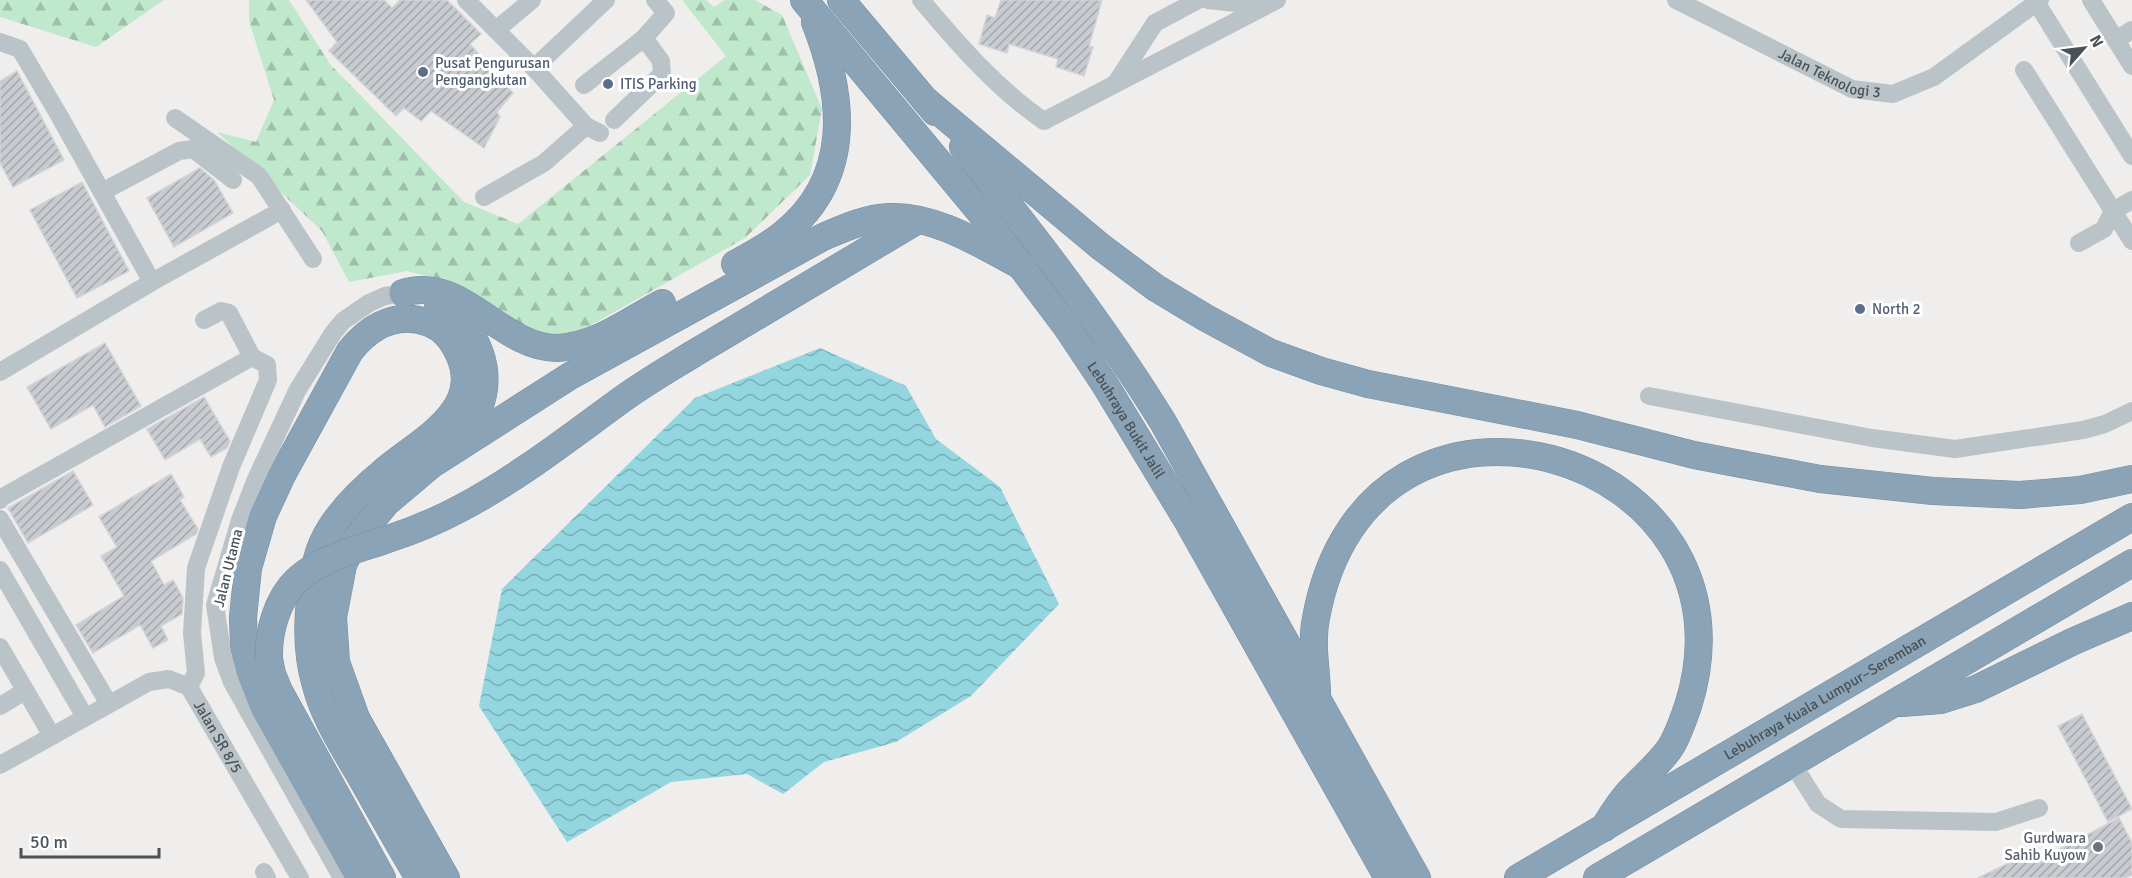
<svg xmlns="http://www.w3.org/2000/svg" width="2132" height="878" viewBox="0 0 2132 878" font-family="Signika,sans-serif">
<defs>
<pattern id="forest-firs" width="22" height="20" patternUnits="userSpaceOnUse" patternTransform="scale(1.5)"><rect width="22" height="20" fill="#c0e8cc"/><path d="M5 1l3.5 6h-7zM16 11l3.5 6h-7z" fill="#9ebfa8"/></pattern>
<pattern id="water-waves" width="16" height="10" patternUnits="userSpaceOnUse" patternTransform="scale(1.5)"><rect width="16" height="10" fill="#93d6e0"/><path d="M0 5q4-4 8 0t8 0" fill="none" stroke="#7ab0b8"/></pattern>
<pattern id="building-hatch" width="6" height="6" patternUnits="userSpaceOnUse" patternTransform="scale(1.5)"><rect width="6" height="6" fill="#c8cbcf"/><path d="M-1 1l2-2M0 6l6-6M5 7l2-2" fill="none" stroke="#a4a7ab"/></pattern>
</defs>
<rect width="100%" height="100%" fill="#f0eded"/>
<!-- forest -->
<g fill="url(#forest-firs)">
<polygon points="0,0 164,0 96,47 0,17"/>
<polygon points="249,0 289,0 330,64 464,202 518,224 726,56 682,0 706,0 714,7 725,0 755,0 782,15 822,109 810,175 745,238 572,336 524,330 457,284 407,271 349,282 322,231 217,132 256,142 274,100 249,21"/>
</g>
<!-- water -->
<polygon fill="url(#water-waves)" points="820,348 906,386 936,439 1000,487 1059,604 971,696 896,742 824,762 783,794 747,774 671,782 567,842 479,706 502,589 695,398"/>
<!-- building -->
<g fill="url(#building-hatch)" stroke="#d2d4d8" stroke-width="1.5">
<polygon points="306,0 384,0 392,8 400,0 447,0 481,34 470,44 513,93 497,112 500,117 484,148 431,111 421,121 404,108 396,116 329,51 337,42"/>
<polygon points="1001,0 1102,0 1089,46 1093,47 1084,76 1056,67 1058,59 1009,44 1007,53 979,44 987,15 995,18"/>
<polygon points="17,71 64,160 13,187 0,163 0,81"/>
<polygon points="200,168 214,180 233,213 174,247 147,198"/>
<polygon points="82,182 129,271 77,298 30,210"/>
<polygon points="105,343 141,406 105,427 93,405 51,429 27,387"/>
<polygon points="204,397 230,441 227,448 211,457 200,439 165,460 147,429"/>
<polygon points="73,471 93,505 28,543 8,508"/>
<polygon points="171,474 184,497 180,500 198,529 196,534 151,561 164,585 173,580 183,598 182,614 161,626 168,640 153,648 140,625 93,653 76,625 124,596 101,556 117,547 99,517"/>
<polygon points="2082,714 2132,809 2108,822 2058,726"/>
<polygon points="2119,818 2132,843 2132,875 2126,878 1978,878 2033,851 2037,861"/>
</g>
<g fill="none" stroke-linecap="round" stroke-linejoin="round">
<!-- highway casing -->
<g stroke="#768fa2" stroke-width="28">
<g id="highway">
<path id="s3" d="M804 0 980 212 1066 326 1104 383 1187 520 1388 878"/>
<polyline points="841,0 935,112"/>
<polyline points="925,100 1101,247 1156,288 1206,318 1271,353 1321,371 1368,384 1577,425 1694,455 1820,479 1933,491 2020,495 2080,490 2132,479"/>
<path d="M963 147C1034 236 1103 325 1163 422L1417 878"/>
<path d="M735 264C751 255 768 246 782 235 853 179 845 98 815 22"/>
<path d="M403 293C462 274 500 348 557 348 595 347 630 320 662 303"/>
<path d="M438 303C472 322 493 364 481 402 475 419 464 432 452 444"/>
<polyline points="693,354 918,220"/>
<polyline points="269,659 272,674 279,691 382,878"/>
<path d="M1317 691C1316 667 1311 642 1316 618 1368 332 1769 451 1688 706 1683 720 1678 736 1670 748 1660 763 1646 774 1633 788 1621 800 1613 813 1604 828"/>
<polyline points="1902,703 1941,700 1976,689 2074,641 2132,616"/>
<path d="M360 878 264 707 250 671 244 646 243 617 248 568 263 516 282 475 350 351C370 326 397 311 429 323 444 329 452 339 459 354 485 412 417 442 383 472 360 491 337 513 324 540 316 556 313 575 311 592 307 622 307 654 315 682 323 715 341 743 358 772 378 807 398 843 419 878"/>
<path d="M446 878 356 718 336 662 333 617 343 565 354 542 386 503 431 465 570 376 823 237C844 228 866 218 889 217 937 215 983 246 1023 267"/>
<path id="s4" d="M1518 878 2132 517"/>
<polyline points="1597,878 2132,563"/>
</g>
</g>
<!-- minor -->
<g stroke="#bac3c8" stroke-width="18">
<polyline points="466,0 534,68 586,126 600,133"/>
<path d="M921 0C958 44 997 89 1044 121L1277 0"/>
<polyline points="1208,0 1264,6"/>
<path id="s1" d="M1676 0 1852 89 1893 94 1934 77 2040 0"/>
<polyline points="2091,0 2132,66"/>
<polyline points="2036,2 2132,156"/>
<polyline points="496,30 532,0"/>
<polyline points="2116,40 2132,30"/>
<polyline points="0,42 20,49 60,117 152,282"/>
<polyline points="534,68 606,0"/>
<polyline points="2024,70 2132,241"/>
<polyline points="1116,83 1155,23 1198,0"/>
<polyline points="584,85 644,38 666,13 655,0"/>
<polyline points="175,118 259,176 313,259"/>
<polyline points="614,120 662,74 661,61 644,38"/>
<polyline points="102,192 179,151 193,149 233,180"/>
<polyline points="484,197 544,163 586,126"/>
<polyline points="2079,243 2104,229 2113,211 2132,200"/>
<polyline points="0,372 152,282 282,210"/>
<polyline points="1649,396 1872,438 1955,449 2083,430 2105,424 2132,411"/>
<polyline points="0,500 1,498 252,357"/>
<polyline points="0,519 109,704"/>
<polyline points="0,570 85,717"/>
<polyline points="0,647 52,736"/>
<polyline points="189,687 196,673 192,633 196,568 231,467 268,380 267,365 252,357 229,313 221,311 204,320"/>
<polyline points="0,706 25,691"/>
<polyline points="1792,763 1818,804 1841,819 1996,822 2039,808"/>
<path id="s2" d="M0 765 149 682 169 679 189 687 300 878"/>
<polyline points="264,872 267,878"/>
<polyline points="342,878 232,682 223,658 215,605 240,520 256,479 297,391 333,333 343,321 369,303 385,296 403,293"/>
</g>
<!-- highway -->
<use href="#highway" stroke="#8ba3b6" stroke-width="27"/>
<!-- highway-bridge casing -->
<g stroke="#768fa2" stroke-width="28" stroke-linecap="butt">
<path id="highway-bridge" d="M269 659C268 632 277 599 297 580 322 557 357 550 388 539 413 531 439 520 463 507 519 477 566 440 617 403 641 385 667 370 693 354"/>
</g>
<!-- highway-bridge -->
<use href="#highway-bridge" stroke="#8ba3b6" stroke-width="27"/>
</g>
<!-- markers -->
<g fill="#5c6f8a" stroke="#fff" stroke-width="2">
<circle cx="423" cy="72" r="6"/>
<circle cx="608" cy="84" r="6"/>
<circle cx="1860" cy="309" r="6"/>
</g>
<circle fill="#6b7280" stroke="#fff" stroke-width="2" cx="2098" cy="847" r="6"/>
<g text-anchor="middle" stroke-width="6" stroke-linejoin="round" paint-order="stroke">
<!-- service labels -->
<g font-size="15" fill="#4e5e75" stroke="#fff" text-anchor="start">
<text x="435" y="68">Pusat Pengurusan<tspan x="435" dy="17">Pengangkutan</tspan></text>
<text x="620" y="89">ITIS Parking</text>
<text x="1872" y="314">North 2</text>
</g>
<!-- street labels -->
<g font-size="15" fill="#485258" stroke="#fff">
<text dy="5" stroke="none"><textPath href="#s1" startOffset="171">Jalan Teknologi 3</textPath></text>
<text dy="5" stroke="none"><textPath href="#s3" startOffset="530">Lebuhraya Bukit Jalil</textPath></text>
<text transform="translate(228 568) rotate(-76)" y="5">Jalan Utama</text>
<text dy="5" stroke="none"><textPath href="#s4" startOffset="356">Lebuhraya Kuala Lumpur–Seremban</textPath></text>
<text dy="5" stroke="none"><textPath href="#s2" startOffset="270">Jalan SR 8/5</textPath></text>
</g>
<!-- worship labels -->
<g font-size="15" fill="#5b616d" stroke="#fff" text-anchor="end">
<text x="2086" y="843">Gurdwara<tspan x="2086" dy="17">Sahib Kuyow</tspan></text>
</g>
</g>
<!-- north arrow -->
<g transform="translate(2084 48) rotate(62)" stroke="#ffffff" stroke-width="4.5" paint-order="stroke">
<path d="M0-4.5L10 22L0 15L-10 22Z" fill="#485258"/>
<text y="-9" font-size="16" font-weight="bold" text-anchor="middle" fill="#485258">N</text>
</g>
<!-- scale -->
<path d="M21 848v9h138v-9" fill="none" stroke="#485258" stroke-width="3"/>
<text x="30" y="848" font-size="18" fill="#485258" stroke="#ffffff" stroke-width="4.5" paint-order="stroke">50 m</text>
</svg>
